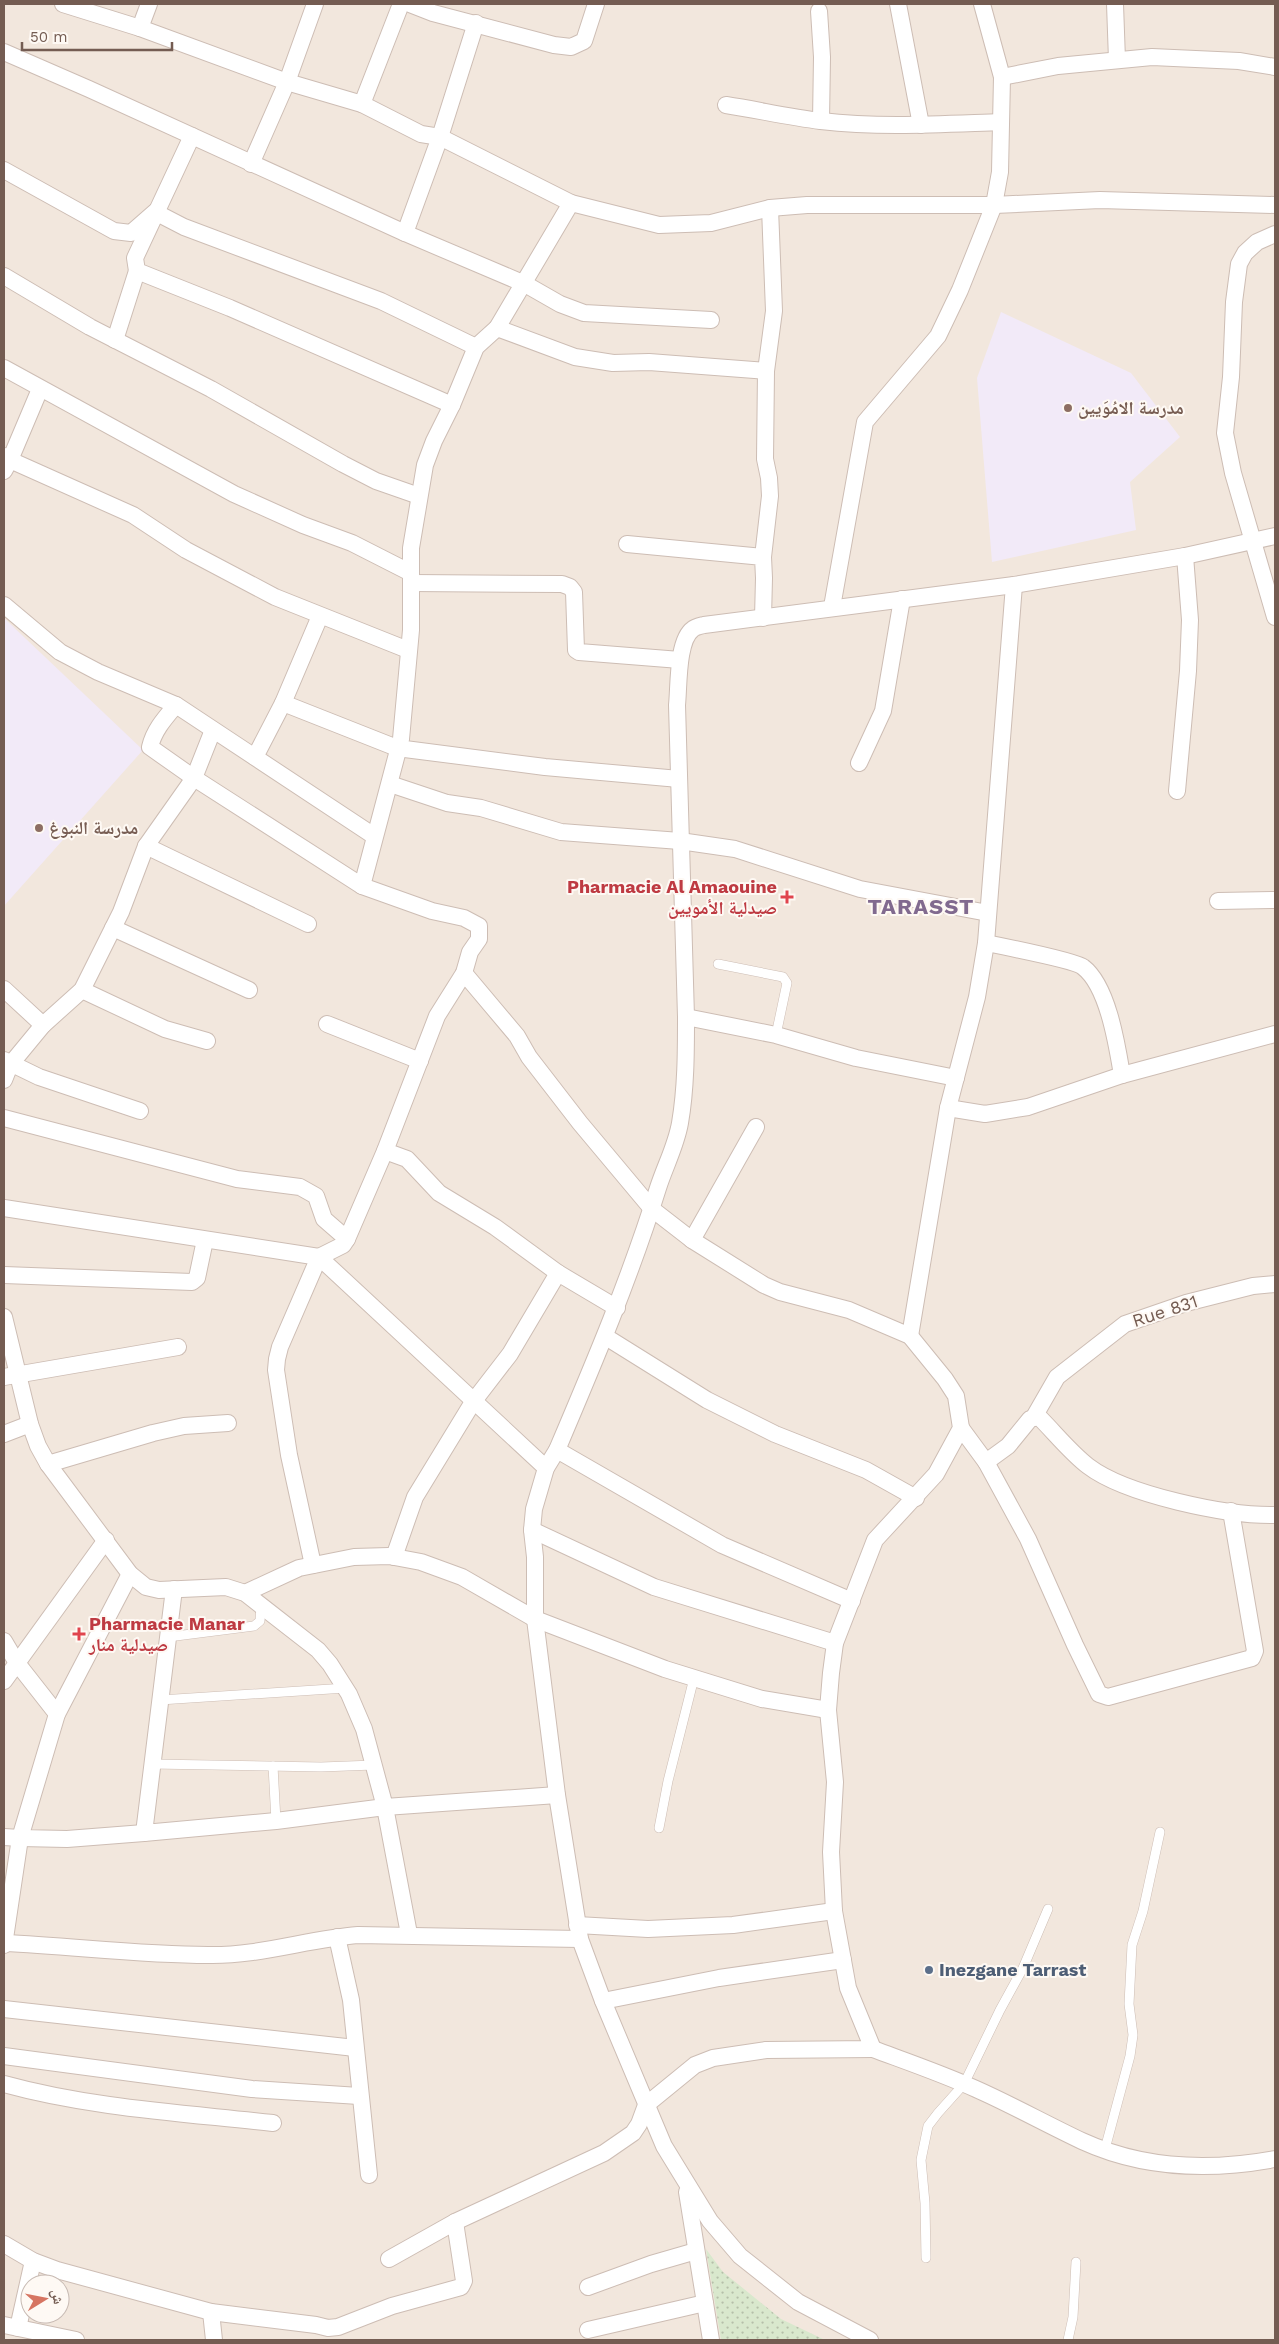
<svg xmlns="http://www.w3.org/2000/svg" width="1279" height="2344" viewBox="0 0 1279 2344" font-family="'Work Sans','Noto Naskh Arabic',sans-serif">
<defs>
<pattern id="park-dots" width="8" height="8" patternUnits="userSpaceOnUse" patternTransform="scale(1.25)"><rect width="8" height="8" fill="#d9e8cd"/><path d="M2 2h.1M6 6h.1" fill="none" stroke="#b5bfa9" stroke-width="1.8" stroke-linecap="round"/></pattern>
</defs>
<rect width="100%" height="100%" fill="#fbf5ee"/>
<!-- residential -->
<path fill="#f2e7dd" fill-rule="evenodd" d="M4 4H1275V2340H4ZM30 2284H60V2314H30Z"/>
<!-- education -->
<g fill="#f2eaf8">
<polygon points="1001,312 1131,373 1180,437 1130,482 1136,530 992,562 977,378"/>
<polygon points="4,618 143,750 4,906"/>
</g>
<!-- park -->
<polygon fill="url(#park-dots)" points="706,2249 723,2272 781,2319 825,2340 721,2340"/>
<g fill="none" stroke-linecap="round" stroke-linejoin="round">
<!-- service casing -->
<g stroke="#cdbdb4" stroke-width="10">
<g id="service">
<polyline points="718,964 783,977 787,983 776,1035"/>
<polyline points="168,1637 254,1626 260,1621 261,1606"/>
<polyline points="160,1700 346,1688"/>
<polyline points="152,1764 321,1767 374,1765"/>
<polyline points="273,1766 276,1821"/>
<polyline points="659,1828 668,1781 694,1678"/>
<polyline points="1105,2149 1130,2056 1133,2035 1129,2004 1132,1945 1143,1911 1160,1832"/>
<polyline points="926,2258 925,2203 921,2160 928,2126 938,2113 964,2084 1000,2010 1023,1968 1048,1909"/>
<polyline points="1068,2340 1073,2317 1076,2262"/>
</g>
</g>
<!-- minor casing -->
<g stroke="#cdbdb4" stroke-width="18">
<g id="minor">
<polyline points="63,4 140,28 287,82 362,104 421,134 440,137 571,203 659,225 711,223 770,208 807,205 994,205 960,290 938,336 865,422 832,607"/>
<polyline points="410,4 433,13 554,45 571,47 584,41 596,4"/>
<polyline points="898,4 921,125"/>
<polyline points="982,4 1002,77 1000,172 994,205 1100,200 1275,205"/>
<polyline points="1115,4 1117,60"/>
<polyline points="819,11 822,57 821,121"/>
<polyline points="140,28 149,4"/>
<polyline points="4,52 89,89 405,233 525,284 560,304 584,313 711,320"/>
<polyline points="1002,77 1058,66 1152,57 1239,61 1275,67"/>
<polyline points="362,104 401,4"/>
<path d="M726 105C758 110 789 117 821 121 880 128 942 124 1001 122"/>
<polyline points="192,136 135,258 137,271 230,308 452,405"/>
<polyline points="251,164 287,82 315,4"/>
<polyline points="4,170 114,231 131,233 155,212 184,227 381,301 476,347"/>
<polyline points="405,233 440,137 476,23"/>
<polyline points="1275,234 1257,242 1245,253 1239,264 1234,302 1231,377 1225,433 1233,473 1275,617"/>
<polyline points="4,276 90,327 211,389 343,464 376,481 419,496"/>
<polyline points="497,328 575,357 613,363 649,362 766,371"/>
<polyline points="115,340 137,271"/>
<polyline points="4,368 234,494 303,525 352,543 411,573"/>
<polyline points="4,456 10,460 133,515 186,550 275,597 408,650"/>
<polyline points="4,471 10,460 40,389"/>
<polyline points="627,544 763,557 764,578 763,618"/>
<polyline points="763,557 770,496 769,478 765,459 766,371 774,311 770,208"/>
<polyline points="411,583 562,584 570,587 574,592 576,650 579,652 680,660"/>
<polyline points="4,605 60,652 98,672 176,705 374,836"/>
<polyline points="283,703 397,748 545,767 679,779"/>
<path d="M176 705C165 718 154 730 150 747L194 778 362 886"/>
<polyline points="255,757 283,703 320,616"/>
<polyline points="859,763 883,711 902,599"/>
<polyline points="390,784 447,803 481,808 561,832 680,841 735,849 860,889 988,913"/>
<polyline points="1177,791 1188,671 1190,620 1185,556"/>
<polyline points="146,846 308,924"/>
<polyline points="1218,901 1275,900"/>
<polyline points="113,928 249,990"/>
<path d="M986 943C1001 946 1076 961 1083 967 1108 986 1117 1045 1122 1075"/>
<polyline points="4,989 43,1025"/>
<polyline points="82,990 165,1029 207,1041"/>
<polyline points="686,1017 776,1035 856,1058 956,1078"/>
<polyline points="327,1024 420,1061"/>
<polyline points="4,1060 39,1077 140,1111"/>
<polyline points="4,1080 10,1065 43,1025 82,990 121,912 146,846 194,778 213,730"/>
<polyline points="948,1108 985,1114 1028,1107 1122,1075 1275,1034"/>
<polyline points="4,1118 237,1179 300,1187 316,1196 324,1219 347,1239"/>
<polyline points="385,1151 407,1159 439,1193 495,1227 558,1273 617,1308"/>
<polyline points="4,1208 319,1257 546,1468"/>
<polyline points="692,1240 756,1127"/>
<polyline points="4,1275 192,1282 197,1278 205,1240"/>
<polyline points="4,1317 30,1424 38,1446 48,1464 130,1574 146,1587 159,1590 226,1587 245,1593 318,1650 330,1664 349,1694 364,1729 385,1807 557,1795"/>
<polyline points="910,1336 948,1108 977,997 986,943 1014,585"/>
<polyline points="606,1337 707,1400 775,1434 866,1470 916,1498"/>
<polyline points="4,1377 178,1347"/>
<polyline points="1034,1417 1057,1377 1125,1324 1186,1303 1253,1286 1275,1284"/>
<path d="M961 1428 986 1462 1008 1446 1030 1419 1039 1417C1055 1433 1070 1452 1088 1466 1126 1495 1227 1516 1275 1515"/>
<polyline points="4,1434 30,1424"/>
<polyline points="557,1450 722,1545 852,1601"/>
<polyline points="986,1462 1028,1539 1075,1645 1099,1694 1108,1697 1252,1658 1255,1651 1231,1511"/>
<polyline points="48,1464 153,1433 184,1426 228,1423"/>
<polyline points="532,1530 654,1587 835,1643"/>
<polyline points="394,1557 415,1497 473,1402 510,1354 558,1273"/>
<polyline points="313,1565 289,1455 276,1370 277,1359 280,1347 319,1257 343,1245 347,1239 385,1151 437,1016 464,973 470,952 479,939 479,926 464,918 432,911 362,886 401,739 411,630 411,548 425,465 434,441 452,405 476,347 497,328 571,203"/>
<polyline points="130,1574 57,1714 20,1838 67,1839 144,1833"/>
<polyline points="174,1589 144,1833 276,1821 385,1807 409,1934"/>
<polyline points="245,1593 299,1568 354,1557 389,1556 421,1562 462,1577 535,1619 665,1669 762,1699 828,1710"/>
<polyline points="4,1641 17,1663 57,1714"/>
<polyline points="4,1681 106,1540"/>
<polyline points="4,1837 20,1838 4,1945"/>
<polyline points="577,1925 648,1929 733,1925 834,1911"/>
<polyline points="337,1937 351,2000 369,2175"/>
<path d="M4 1943C72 1946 140 1955 208 1955 259 1956 308 1939 358 1935L580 1939"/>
<polyline points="603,2001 719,1978 843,1960"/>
<polyline points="4,2009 355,2048"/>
<path d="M873 2049C908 2062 943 2074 976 2089 1012 2105 1046 2124 1082 2141 1143 2169 1210 2171 1275 2159"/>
<polyline points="4,2056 252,2089 359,2096"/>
<path d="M4 2084C91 2108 183 2113 273 2123"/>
<polyline points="687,2192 711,2340"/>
<polyline points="4,2244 33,2261 57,2270 211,2312 316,2325 328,2328 338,2327 392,2306 461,2287 464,2281 455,2222"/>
<polyline points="389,2259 455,2222 604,2153 633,2133 639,2124 646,2105 695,2065 713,2058 766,2050 873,2049 848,1988 834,1911 831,1852 835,1782 828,1710 831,1673 835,1643 875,1540 936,1474 961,1428 956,1396 945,1379 910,1336 849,1310 780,1292 764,1285 692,1240 652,1209 580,1123 529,1057 517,1036 464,973"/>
<polyline points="588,2287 651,2264 696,2251"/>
<polyline points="211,2312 214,2340"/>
<polyline points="4,2325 76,2340"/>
<polyline points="18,2328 33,2261"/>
<polyline points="588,2330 705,2303"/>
<path d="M870 2340 798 2302 740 2256 710 2221 664 2146 603 2001 580 1939 557 1795 535 1619V1557L532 1530 534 1509 546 1468 557 1450C594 1363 630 1278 658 1188 665 1166 676 1146 680 1123 686 1088 686 1052 686 1017L677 705C679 687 677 640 693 629 695 627 700 626 704 625L1014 585 1185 556 1275 536"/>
</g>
</g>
<!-- service -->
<use href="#service" stroke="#fff" stroke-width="9"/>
<!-- minor -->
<use href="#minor" stroke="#fff" stroke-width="16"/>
</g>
<!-- markers -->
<g fill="#8d6e63" stroke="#fef9f4" stroke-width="2">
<circle cx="1068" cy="408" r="5"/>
<circle cx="39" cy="828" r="5"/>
</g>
<g fill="#e0444e" stroke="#fef9f4" stroke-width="2">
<path d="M784.5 889.5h5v5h5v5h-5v5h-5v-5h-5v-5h5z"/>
<path d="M76.5 1626.5h5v5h5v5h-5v5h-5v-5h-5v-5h5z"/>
</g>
<circle fill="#5c6f8a" stroke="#fef9f4" stroke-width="2" cx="929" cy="1970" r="5"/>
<g text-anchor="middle" stroke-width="4" stroke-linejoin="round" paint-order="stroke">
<!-- education labels -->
<g font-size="18" font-weight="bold" fill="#785e54" stroke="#fef9f4" text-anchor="start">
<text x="1078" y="414">مدرسة الامُوَيين</text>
<text x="49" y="834">مدرسة النبوغ</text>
</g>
<!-- health labels -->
<g font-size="18" font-weight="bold" fill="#be3a42" stroke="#fef9f4" text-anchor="end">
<text x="777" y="893">Pharmacie Al Amaouine<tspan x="777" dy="21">صيدلية الأمويين</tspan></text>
<text x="89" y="1630" text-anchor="start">Pharmacie Manar<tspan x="89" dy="21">صيدلية منار</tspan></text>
</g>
<!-- street labels -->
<g font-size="18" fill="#745c52" stroke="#fef9f4">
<text transform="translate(1165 1311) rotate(-18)" y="6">Rue 831</text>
</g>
<!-- service labels -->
<g font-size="18" font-weight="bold" fill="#4e5e75" stroke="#fef9f4" text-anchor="start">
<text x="939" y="1976">Inezgane Tarrast</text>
</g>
<!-- district labels -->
<g font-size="22" font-weight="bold" letter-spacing="1" fill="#816a8f" stroke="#fef9f4">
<text x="921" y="914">TARASST</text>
</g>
</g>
<!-- border -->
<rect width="1279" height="2344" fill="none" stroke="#745c52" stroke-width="10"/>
<!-- north arrow -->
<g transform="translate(45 2299) rotate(80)"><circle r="24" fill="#fef9f4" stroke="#c7bab3"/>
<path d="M0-4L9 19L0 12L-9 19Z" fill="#d67562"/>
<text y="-8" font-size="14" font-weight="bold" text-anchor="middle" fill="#745c52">ش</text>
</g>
<!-- scale -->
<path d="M22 42v8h150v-8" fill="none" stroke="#745c52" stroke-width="2.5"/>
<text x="30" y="42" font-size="15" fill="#745c52" stroke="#fef9f4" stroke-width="4" paint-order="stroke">50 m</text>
</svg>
